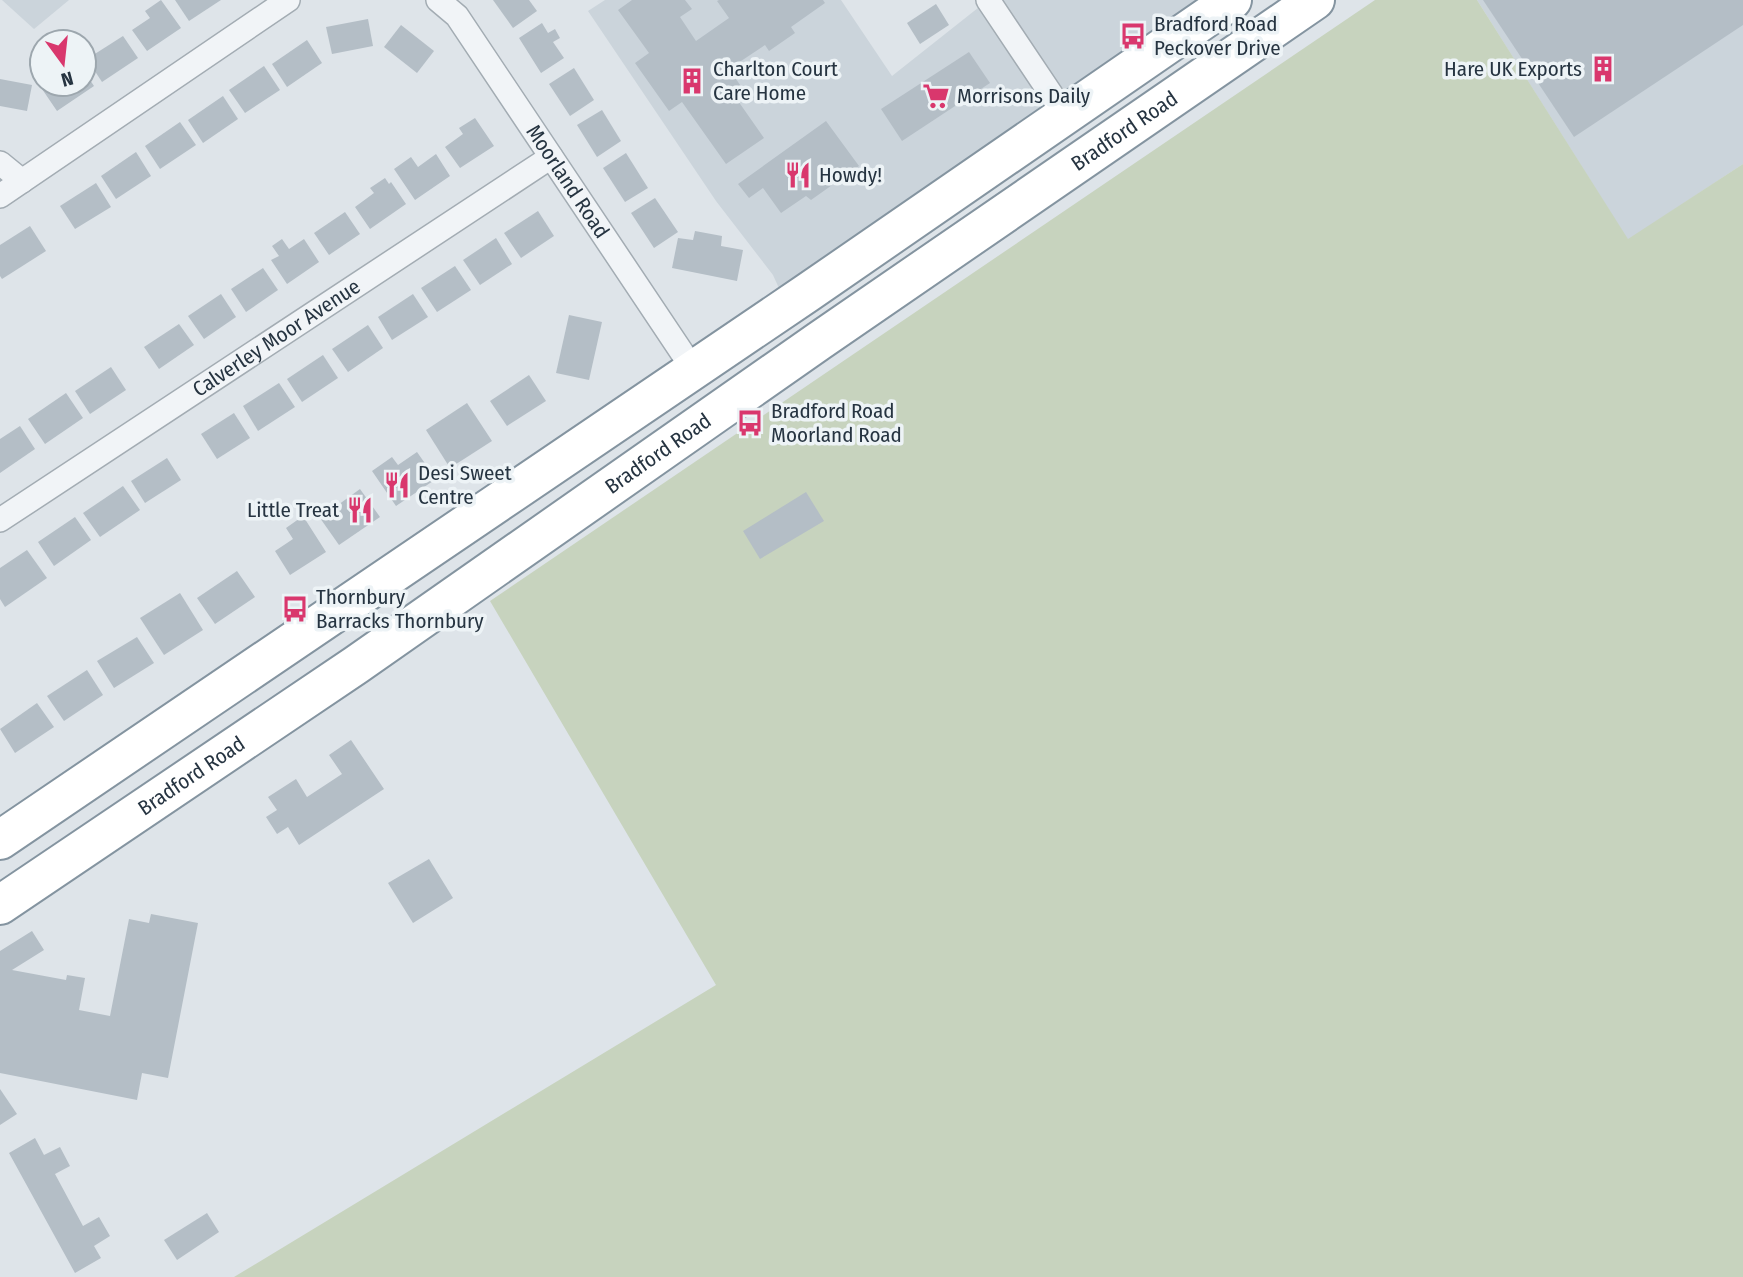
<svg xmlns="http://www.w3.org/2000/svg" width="1743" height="1277" viewBox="0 0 1743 1277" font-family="'Fira Sans Condensed',sans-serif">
<rect width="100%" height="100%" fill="#dee4e9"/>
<!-- built -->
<g fill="#cbd4db">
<polygon points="2,0 69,0 34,29"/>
<polygon points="605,0 841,0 892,76 988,0 1232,0 787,306 773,275 716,201 588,11"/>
<polygon points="1477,0 1743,0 1743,164 1628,240"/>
</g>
<!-- green -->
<polygon fill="#c7d3be" points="1375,0 1477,0 1628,239 1743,164 1743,1277 234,1277 716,985 490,601"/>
<!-- building -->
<g fill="#b4bec6">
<polygon points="161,0 181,28 147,51 132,30 150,18 145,11"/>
<polygon points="175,0 221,0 189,21"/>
<polygon points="493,0 529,0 537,11 513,28"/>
<polygon points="632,0 685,0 692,9 680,17 696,41 729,18 717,1 719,0 823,0 825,3 791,27 795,33 769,51 765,45 729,69 745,92 736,98 764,138 726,164 682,102 669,111 635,63 649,53 618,10"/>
<polygon points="1483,0 1743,0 1743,25 1574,137"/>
<polygon points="936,4 949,25 920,44 907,23"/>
<polygon points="368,19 373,46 332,54 326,27"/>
<polygon points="542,23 548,33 555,29 560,38 553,42 564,58 541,73 519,38"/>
<polygon points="401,25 434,51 417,73 384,47"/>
<polygon points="123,36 138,58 102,82 87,59"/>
<polygon points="307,40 322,63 287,87 272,64"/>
<polygon points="969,52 990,83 902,141 881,109"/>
<polygon points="264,66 280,90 245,113 229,90"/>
<polygon points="574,68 594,100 570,116 549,84"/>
<polygon points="84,71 94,86 57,111 42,89 47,86 45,84 84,84"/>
<polygon points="0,79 32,85 27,111 0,106"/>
<polygon points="223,96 238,119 203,143 188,120"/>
<polygon points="602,110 621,141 597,157 577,125"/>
<polygon points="475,118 494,146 460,168 445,147 463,134 459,128"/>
<polygon points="826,121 859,166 811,200 806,196 781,213 763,188 749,198 738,184"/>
<polygon points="180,122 196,145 160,169 145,146"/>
<polygon points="136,152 151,176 116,199 101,176"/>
<polygon points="626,153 648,188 625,202 603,168"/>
<polygon points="436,154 450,176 415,200 394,169 411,157 418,167"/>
<polygon points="385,178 389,184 391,182 406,204 370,229 355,207 374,193 370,188"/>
<polygon points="96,183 111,207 75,229 60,206"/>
<polygon points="655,198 678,232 654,248 631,213"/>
<polygon points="538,211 554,236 521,258 504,233"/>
<polygon points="345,212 360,234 329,255 314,233"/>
<polygon points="30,226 46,251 2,279 0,276 0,245"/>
<polygon points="695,231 722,236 721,246 743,250 737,281 672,268 678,238 693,240"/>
<polygon points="496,238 512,264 480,285 463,260"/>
<polygon points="282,239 289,249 304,239 319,262 287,284 271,260 279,256 272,246"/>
<polygon points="455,266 471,290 437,312 421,288"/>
<polygon points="263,268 278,290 246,312 231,289"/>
<polygon points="221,294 236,317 204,339 188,316"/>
<polygon points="413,294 428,317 392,340 378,317"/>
<polygon points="569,315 602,322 589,380 556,373"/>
<polygon points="179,324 194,345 159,369 144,347"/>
<polygon points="368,325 383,348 348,372 332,349"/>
<polygon points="323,355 338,378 302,402 287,379"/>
<polygon points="111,367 126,390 90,414 75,391"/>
<polygon points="529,375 546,401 507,426 490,401"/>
<polygon points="279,383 295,407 258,431 243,406"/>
<polygon points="66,393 83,418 45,444 28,419"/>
<polygon points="467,403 492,441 450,468 426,430"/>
<polygon points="234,413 250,438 217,459 201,434"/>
<polygon points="20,426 35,449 0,473 0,439"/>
<polygon points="417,452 436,479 396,506 372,471 392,457 398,465"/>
<polygon points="167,458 181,480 145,503 131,481"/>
<polygon points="123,486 140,510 100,537 83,513"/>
<polygon points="360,489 380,517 339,545 320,518"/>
<polygon points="806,492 824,521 760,559 743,531"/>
<polygon points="303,516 326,552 290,575 275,551 293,539 286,528"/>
<polygon points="75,517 91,540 54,566 38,542"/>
<polygon points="27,550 47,578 5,607 0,599 0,568"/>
<polygon points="237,571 255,597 215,624 197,598"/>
<polygon points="180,593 203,630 164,655 140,618"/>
<polygon points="137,637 154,663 114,688 97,661"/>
<polygon points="87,670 103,695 64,721 47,696"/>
<polygon points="37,703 54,727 15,753 0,729"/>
<polygon points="351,740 384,789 299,845 288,827 277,834 266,817 277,810 268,797 296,779 307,797 342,774 329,755"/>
<polygon points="429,859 453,898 413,923 388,883"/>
<polygon points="151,914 198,923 168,1078 142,1073 137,1100 0,1073 0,951 32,931 44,950 12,970 66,980 67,975 85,978 79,1010 110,1016 129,919 149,923"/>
<polygon points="0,1089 17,1114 0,1125"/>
<polygon points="35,1138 44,1155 60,1147 70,1166 55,1174 83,1226 99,1217 110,1236 94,1246 101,1258 75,1273 9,1153"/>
<polygon points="207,1213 219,1232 177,1260 164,1240"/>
</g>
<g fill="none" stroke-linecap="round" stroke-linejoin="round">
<!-- minor casing -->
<g stroke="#a3acb3" stroke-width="26">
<g id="minor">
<path id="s1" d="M438 0 457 16 693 369"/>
<polyline points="988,0 1065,115"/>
<polyline points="0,163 22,181"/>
<polyline points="0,196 288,0"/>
<path id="s2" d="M0 520 551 157"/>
</g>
</g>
<!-- trunk casing -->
<g stroke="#8494a0" stroke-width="42">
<g id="trunk">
<polyline points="0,840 807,293 1232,0"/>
<path id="s3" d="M0 905 356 665 819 341 1315 0"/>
</g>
</g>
<!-- minor -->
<use href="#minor" stroke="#f1f4f7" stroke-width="23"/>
<!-- trunk -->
<use href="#trunk" stroke="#fff" stroke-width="38"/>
</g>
<!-- icons -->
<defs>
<g id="bus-bare" transform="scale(2.1)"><path d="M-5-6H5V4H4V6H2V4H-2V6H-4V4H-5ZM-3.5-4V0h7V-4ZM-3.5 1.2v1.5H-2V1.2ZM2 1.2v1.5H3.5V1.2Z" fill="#d9376d" stroke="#edf3f6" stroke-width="2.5" paint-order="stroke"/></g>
<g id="building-bare" transform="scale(2.1)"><path d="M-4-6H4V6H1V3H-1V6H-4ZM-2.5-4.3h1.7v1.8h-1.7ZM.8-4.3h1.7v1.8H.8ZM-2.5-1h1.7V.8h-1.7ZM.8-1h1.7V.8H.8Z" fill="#d9376d" stroke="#edf3f6" stroke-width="2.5" paint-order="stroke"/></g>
<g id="supermarket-bare" transform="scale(2.1)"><path d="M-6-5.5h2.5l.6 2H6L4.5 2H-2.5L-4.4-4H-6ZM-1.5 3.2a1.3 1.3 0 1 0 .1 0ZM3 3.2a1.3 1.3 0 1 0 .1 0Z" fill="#d9376d" stroke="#edf3f6" stroke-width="2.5" paint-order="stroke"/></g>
<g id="restaurant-bare" transform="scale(2.1)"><path d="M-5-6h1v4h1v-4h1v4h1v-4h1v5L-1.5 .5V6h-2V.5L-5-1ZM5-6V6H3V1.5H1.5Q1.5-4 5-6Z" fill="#d9376d" stroke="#edf3f6" stroke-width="2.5" paint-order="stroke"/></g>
</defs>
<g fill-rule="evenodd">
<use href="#bus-bare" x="1133" y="36"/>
<use href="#building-bare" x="1603" y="69"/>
<use href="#building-bare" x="692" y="81"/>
<use href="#supermarket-bare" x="936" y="96"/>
<use href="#restaurant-bare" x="798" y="175"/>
<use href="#bus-bare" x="750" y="423"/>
<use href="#restaurant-bare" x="397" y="485"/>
<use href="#restaurant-bare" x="360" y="510"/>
<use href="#bus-bare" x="295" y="609"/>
</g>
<g text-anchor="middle" stroke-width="7" stroke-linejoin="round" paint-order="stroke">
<!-- poi labels -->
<g font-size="21" fill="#263441" stroke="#edf3f6" text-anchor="start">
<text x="1154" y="31">Bradford Road<tspan x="1154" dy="24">Peckover Drive</tspan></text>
<text x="713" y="76">Charlton Court<tspan x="713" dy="24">Care Home</tspan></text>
<text x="1582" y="76" text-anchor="end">Hare UK Exports</text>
<text x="957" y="103">Morrisons Daily</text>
<text x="819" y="182">Howdy!</text>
<text x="771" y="418">Bradford Road<tspan x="771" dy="24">Moorland Road</tspan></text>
<text x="418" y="480">Desi Sweet<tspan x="418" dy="24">Centre</tspan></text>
<text x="339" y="517" text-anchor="end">Little Treat</text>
<text x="316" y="604">Thornbury<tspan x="316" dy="24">Barracks Thornbury</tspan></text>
</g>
<!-- street labels -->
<g font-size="21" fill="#263441" stroke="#edf3f6">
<text dy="7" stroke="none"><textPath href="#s3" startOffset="1365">Bradford Road</textPath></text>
<text dy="7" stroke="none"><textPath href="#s1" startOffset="224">Moorland Road</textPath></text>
<text dy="7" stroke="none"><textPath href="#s2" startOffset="331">Calverley Moor Avenue</textPath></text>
<text dy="7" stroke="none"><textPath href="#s3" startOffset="798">Bradford Road</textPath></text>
<text dy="7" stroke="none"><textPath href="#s3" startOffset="231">Bradford Road</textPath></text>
</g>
</g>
<!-- north arrow -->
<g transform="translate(63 63) rotate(165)"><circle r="33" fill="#edf3f6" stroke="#9da7ae" stroke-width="2"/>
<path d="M0-5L12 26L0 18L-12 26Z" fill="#d9376d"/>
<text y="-10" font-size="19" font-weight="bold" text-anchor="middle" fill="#263441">N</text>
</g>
</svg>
